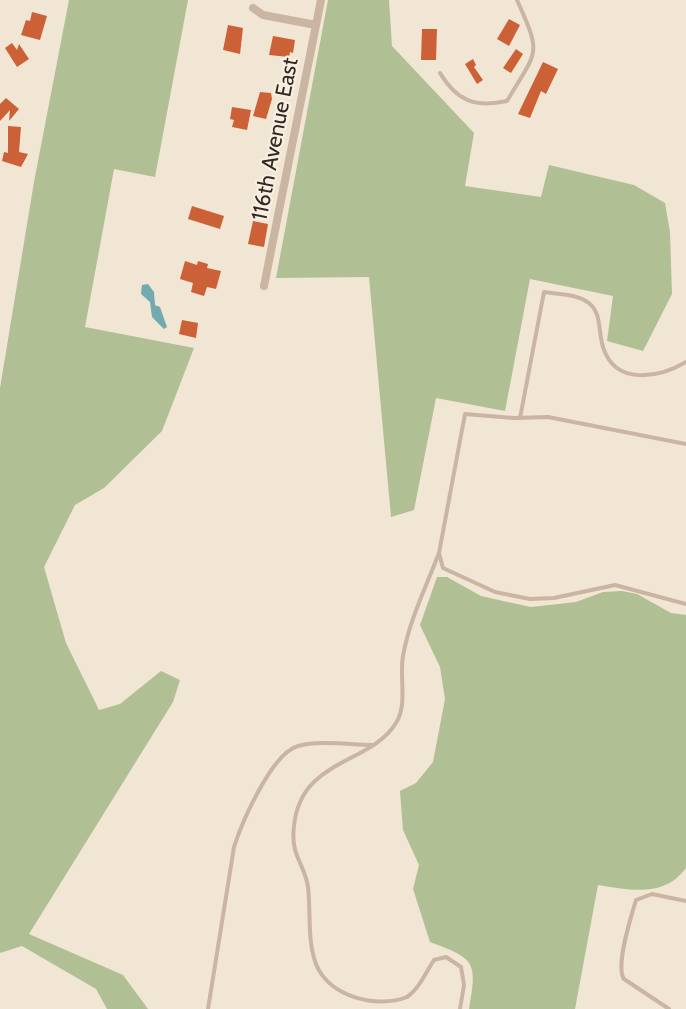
<svg xmlns="http://www.w3.org/2000/svg" width="686" height="1009" viewBox="0 0 686 1009" font-family="Cabin,sans-serif">
<rect width="100%" height="100%" fill="#f1e5d4"/>
<!-- green -->
<g fill="#b0c094">
<polygon points="69,0 188,0 155,177 114,169 85,327 194,348 162,431 104,488 75,505 44,567 66,643 99,710 120,704 161,671 180,680 173,702 29,934 123,975 148,1009 107,1009 96,989 22,946 0,953 0,388 34,182"/>
<polygon points="328,0 389,0 392,46 474,133 465,186 541,197 549,165 634,185 665,203 670,232 672,294 643,351 607,341 613,296 530,279 505,411 436,398 414,510 391,517 369,277 276,278"/>
<path d="M437 577H447L481 596 531 607 576 602 603 592 622 591 637 594 671 613 686 615V868C664 898 630 890 598 885L575 1009H469C477 962 476 959 430 942L413 889 419 865 403 830 400 791 416 783 433 762 445 699 440 667 420 625Z"/>
</g>
<!-- water -->
<polygon fill="#73aaaf" points="148,284 154,292 155,305 160,307 167,327 164,329 152,317 150,302 141,294 142,285"/>
<!-- building -->
<g fill="#cc6138">
<polygon points="32,12 47,16 40,40 21,35 26,20 30,21"/>
<polygon points="509,19 520,25 509,46 497,39"/>
<polygon points="228,25 243,28 240,54 223,50"/>
<polygon points="422,29 437,29 436,60 421,60"/>
<polygon points="273,36 295,40 293,53 290,52 289,57 269,55"/>
<polygon points="12,43 17,50 19,44 29,59 17,67 5,48"/>
<polygon points="516,49 523,54 511,73 503,68"/>
<polygon points="473,59 476,65 474,67 483,80 477,84 465,64"/>
<polygon points="543,62 558,69 546,94 541,91 530,118 518,114"/>
<polygon points="260,92 271,93 272,99 266,119 253,116"/>
<polygon points="6,98 19,109 9,121 10,110 0,121 0,104"/>
<polygon points="232,107 251,110 247,130 232,127 234,120 230,119"/>
<polygon points="8,126 21,127 19,152 28,154 21,167 2,161 4,152 8,153"/>
<polygon points="192,206 224,216 220,229 188,219"/>
<polygon points="253,221 268,224 264,247 248,244"/>
<polygon points="185,261 197,265 198,261 208,264 207,268 221,271 216,289 207,287 204,296 191,292 193,283 180,279"/>
<polygon points="182,320 198,323 196,338 179,334"/>
</g>
<g fill="none" stroke-linecap="round" stroke-linejoin="round">
<!-- lane -->
<g stroke="#c9b5a1" stroke-width="4">
<path d="M440 73C457 101 475 108 507 101 538 49 542 56 517 0"/>
<path d="M520 418 544 292C557 294 578 294 589 303 602 314 598 332 603 347 615 386 659 378 686 362"/>
<polyline points="686,444 548,417 514,418 465,414 439,553 443,568 495,592 530,599 554,598 615,585 686,604"/>
<path d="M439 553C426 587 409 621 403 656 399 677 408 704 396 723 370 765 301 758 294 826 290 856 305 864 308 887 311 912 307 940 316 964 329 997 377 1009 407 997 419 989 426 972 434 960L446 957 461 967 464 985 460 1009"/>
<path d="M208 1009 234 847C242 822 272 753 298 746 320 740 350 745 373 745"/>
<path d="M669 1009 624 979C615 966 631 917 636 900L652 894 686 901"/>
</g>
<!-- street -->
<g stroke="#c9b5a1" stroke-width="8">
<polyline points="253,8 263,15 316,25"/>
<polyline points="264,286 321,0"/>
</g>
</g>
<g text-anchor="middle" stroke-width="4.5" stroke-linejoin="round" paint-order="stroke">
<!-- street labels -->
<g font-size="22" fill="#332924" stroke="#f9efe0">
<text transform="translate(274 139) rotate(-79)" y="8">116th Avenue East</text>
</g>
</g>
</svg>
